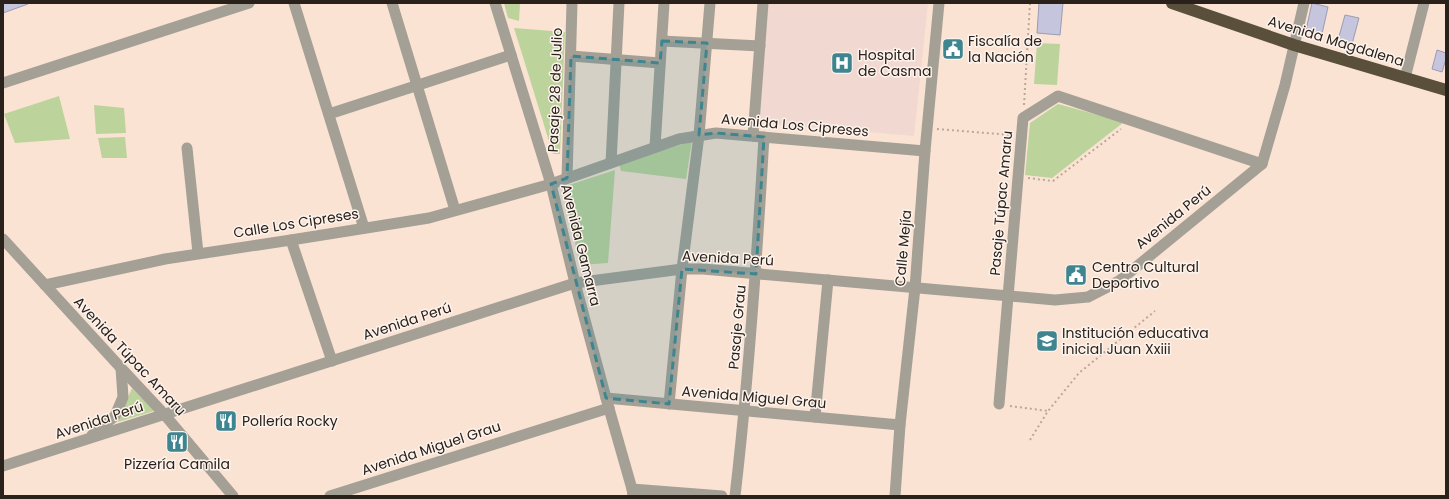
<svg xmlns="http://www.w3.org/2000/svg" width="1449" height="499" viewBox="0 0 1449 499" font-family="Poppins,sans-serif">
<rect width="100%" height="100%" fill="#fbe3d3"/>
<!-- medical -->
<polygon fill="#f1d8d1" points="768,3 928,3 914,136 758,123"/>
<!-- green -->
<g fill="#bdd39c">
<polygon points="504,3 520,3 519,21 508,18"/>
<polygon points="514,28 565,32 560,154 553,154"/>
<polygon points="1037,43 1060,44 1057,85 1034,84"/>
<polygon points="59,96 70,139 15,143 4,114"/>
<polygon points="1058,104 1124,122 1052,178 1025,175 1030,123"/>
<polygon points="94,105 124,108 126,133 96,134"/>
<polygon points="125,137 127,158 102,158 98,138"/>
<polygon points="692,141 686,179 621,171 619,164"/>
<polygon points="615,170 608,263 580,265 563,187"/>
<polygon points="132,388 154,411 118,422"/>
</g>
<!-- building -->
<g fill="#c5c5de" stroke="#9b9bb3">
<polygon points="3,3 28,3 28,4 3,13"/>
<polygon points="1039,3 1063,3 1060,35 1037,33"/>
<polygon points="1312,3 1328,7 1322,34 1306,30"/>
<polygon points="1345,15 1359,18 1352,44 1338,40"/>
<polygon points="1437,50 1446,53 1446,59 1442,72 1432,69"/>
</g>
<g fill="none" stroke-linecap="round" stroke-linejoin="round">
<!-- path -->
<g stroke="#bba79a" stroke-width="2" stroke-dasharray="2 3" stroke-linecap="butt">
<polyline points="1024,105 1030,3"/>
<polyline points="937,129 1011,135"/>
<polyline points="1028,178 1053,181 1121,129"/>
<polyline points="1010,406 1048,411"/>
<polyline points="1030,440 1048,411 1079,373 1155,311"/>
</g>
<!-- minor -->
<g stroke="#a5a096" stroke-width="11">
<polyline points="294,3 364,228"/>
<polyline points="392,3 455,210"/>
<polyline points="495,3 551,184 575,283 606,398 632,489 633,496"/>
<polyline points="662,41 760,46"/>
<polyline points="571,56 660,63"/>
<polyline points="1405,78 1424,3"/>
<polyline points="3,83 249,3"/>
<polyline points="329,114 511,55"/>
<polyline points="753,136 763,3"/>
<polyline points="655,147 664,3"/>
<polyline points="187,148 198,253"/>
<polyline points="611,163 619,3"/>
<polyline points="567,178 572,3"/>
<polyline points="3,239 121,368 164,414 233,496"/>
<polyline points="291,240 332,361"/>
<polyline points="45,285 165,259 291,240 429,218 551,184 679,139 716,133 925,151"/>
<polyline points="606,398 900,425"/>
<polyline points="669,404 682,269 699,135 710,3"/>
<polyline points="999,404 1023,118 1058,96 1262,164"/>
<polyline points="815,417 828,280"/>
<polyline points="92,435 115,416 123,397 121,368"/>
<polyline points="3,466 575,283 682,269 703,269 1055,300 1088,297 1119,281 1262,164 1285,85 1304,3"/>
<polyline points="632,489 722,496"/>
<polyline points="330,496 609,408"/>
<path d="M735 496C749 377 757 257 764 137"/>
<polyline points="895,496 900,425 915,288 925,151 939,3"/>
</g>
<!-- highway -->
<polyline stroke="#594f3b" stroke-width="12" points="1172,3 1294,45 1446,90"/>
</g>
<!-- marked area -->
<path fill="#3e858f" fill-opacity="0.2" stroke="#3e858f" stroke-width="3" stroke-dasharray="8 5" stroke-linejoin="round" d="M662 41 707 43 699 135 716 133 764 137 756 274 682 269 669 404 606 398 551 184 567 178 571 56 660 63Z"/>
<!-- icons -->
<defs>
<g id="civic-square" transform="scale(1.15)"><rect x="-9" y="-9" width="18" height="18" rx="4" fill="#3e858f" stroke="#fdf3ed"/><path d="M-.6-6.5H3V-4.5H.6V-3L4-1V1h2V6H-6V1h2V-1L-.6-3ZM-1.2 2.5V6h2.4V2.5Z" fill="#fff"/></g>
<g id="hospital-square" transform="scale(1.15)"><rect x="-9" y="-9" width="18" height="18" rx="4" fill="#3e858f" stroke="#fdf3ed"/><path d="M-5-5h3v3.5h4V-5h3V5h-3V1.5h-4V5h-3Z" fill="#fff"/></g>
<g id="school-square" transform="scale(1.15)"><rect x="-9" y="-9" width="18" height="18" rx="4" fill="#3e858f" stroke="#fdf3ed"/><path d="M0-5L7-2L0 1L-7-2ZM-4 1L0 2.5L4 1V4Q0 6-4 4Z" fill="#fff"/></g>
<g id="restaurant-square" transform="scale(1.15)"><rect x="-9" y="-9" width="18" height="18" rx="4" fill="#3e858f" stroke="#fdf3ed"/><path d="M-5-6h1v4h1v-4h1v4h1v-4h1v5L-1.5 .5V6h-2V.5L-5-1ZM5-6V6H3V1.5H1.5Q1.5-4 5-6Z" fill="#fff"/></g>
</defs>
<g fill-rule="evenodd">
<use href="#civic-square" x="953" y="49"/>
<use href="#hospital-square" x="842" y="63"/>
<use href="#civic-square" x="1076" y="275"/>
<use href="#school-square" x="1047" y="341"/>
<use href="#restaurant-square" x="226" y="421"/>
<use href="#restaurant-square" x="177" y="442"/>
</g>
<g text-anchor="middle" stroke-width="3" stroke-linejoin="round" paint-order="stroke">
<!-- poi labels -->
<g font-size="14" fill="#2a211b" stroke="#fdf3ed" text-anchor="start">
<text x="968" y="46">Fiscalía de<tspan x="968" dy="16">la Nación</tspan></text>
<text x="858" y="60">Hospital<tspan x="858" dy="16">de Casma</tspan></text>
<text x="1092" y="272">Centro Cultural<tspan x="1092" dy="16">Deportivo</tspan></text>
<text x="1062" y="338">Institución educativa<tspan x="1062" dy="16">inicial Juan Xxiii</tspan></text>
<text x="242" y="426">Pollería Rocky</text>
<text x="177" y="469" text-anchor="middle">Pizzería Camila</text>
</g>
<!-- street labels -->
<g font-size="14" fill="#2a211b" stroke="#fdf3ed">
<text transform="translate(1336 41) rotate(17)" y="5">Avenida Magdalena</text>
<text transform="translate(555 90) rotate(-88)" y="5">Pasaje 28 de Julio</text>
<text transform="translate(795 125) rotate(5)" y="5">Avenida Los Cipreses</text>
<text transform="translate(1001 203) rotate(-85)" y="5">Pasaje Túpac Amaru</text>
<text transform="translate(1173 217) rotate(-39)" y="5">Avenida Perú</text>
<text transform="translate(296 223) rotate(-9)" y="5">Calle Los Cipreses</text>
<text transform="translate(581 245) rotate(76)" y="5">Avenida Gamarra</text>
<text transform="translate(903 248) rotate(-85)" y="5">Calle Mejía</text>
<text transform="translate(728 258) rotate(3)" y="5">Avenida Perú</text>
<text transform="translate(407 321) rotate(-18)" y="5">Avenida Perú</text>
<text transform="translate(737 327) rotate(-85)" y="5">Pasaje Grau</text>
<text transform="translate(130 356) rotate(47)" y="5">Avenida Túpac Amaru</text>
<text transform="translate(754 397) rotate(5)" y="5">Avenida Miguel Grau</text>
<text transform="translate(99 420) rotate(-18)" y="5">Avenida Perú</text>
<text transform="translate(431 448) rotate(-18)" y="5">Avenida Miguel Grau</text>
</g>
</g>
<!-- border -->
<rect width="1449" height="499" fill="none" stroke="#2a211b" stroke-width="8"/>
</svg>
